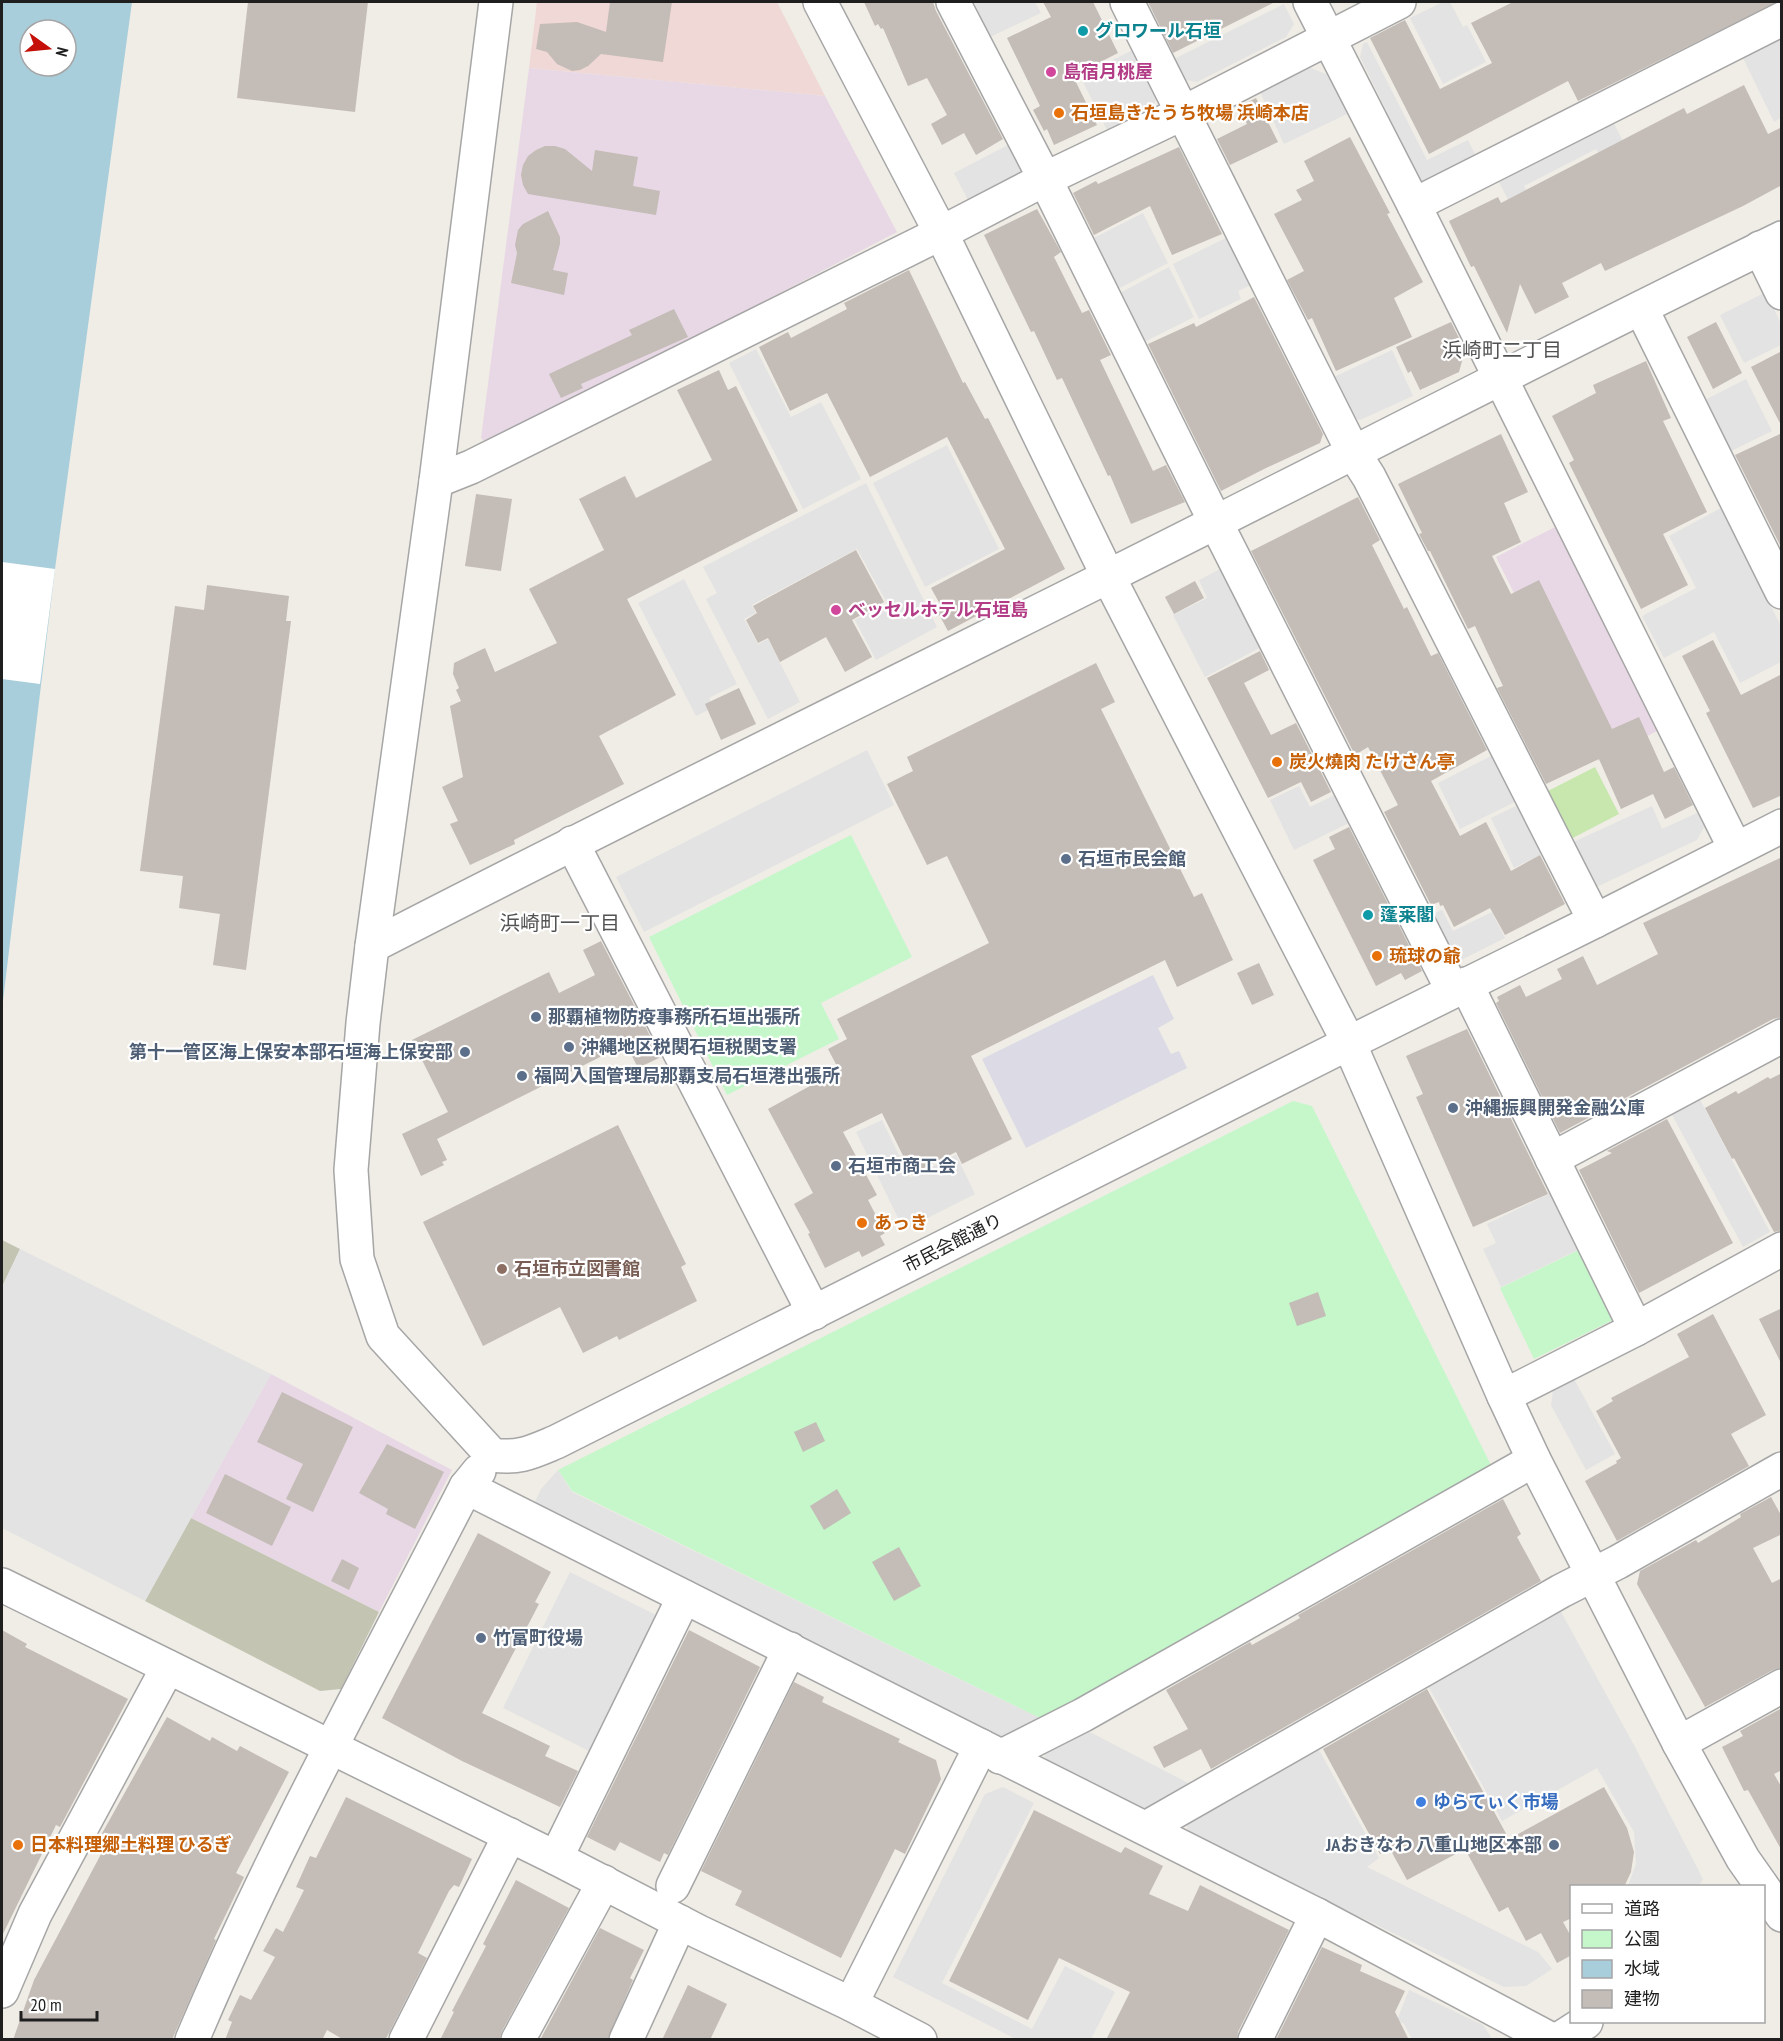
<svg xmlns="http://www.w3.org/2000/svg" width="1783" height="2041" viewBox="0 0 1783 2041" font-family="'PT Sans Narrow','Noto Sans JP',sans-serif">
<rect width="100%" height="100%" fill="#f0ede6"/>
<!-- commercial -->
<polygon fill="#efd8d6" points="537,2 777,2 825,96 529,68"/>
<!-- industrial -->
<g fill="#e8d8e5">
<polygon points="529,68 825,96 897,232 488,445 481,438"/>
<polygon points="1557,526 1659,730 1598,761 1496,557"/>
<polygon points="271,1374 452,1470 379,1612 191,1518"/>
</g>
<!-- construction -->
<g fill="#c3c4b2">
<polygon points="2,1240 20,1249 2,1287"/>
<polygon points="191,1518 379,1612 341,1689 320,1691 145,1601"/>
</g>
<!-- grass -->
<polygon fill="#c8e7ae" points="1595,767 1619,814 1567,841 1542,794"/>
<!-- park -->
<g fill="#c5f7cb">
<polygon points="851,835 912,957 821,1003 839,1039 727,1095 649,937"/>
<polygon points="1293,1101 1312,1106 1491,1465 1042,1719 572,1491 558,1470"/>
<polygon points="1583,1248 1617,1318 1534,1359 1500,1288"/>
</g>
<!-- parking -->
<g fill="#e3e3e3">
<polygon points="974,2 1035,2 1041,13 990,37"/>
<polygon points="1443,2 1450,2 1463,27 1467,25 1486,62 1443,84 1410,18"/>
<polygon points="1284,4 1294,24 1286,37 1197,82 1181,79 1172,60"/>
<polygon points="1781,35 1781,118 1774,122 1741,54"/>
<polygon points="1367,42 1427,160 1468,140 1478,160 1431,184 1421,181 1360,57 1363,44"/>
<polygon points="1133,50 1157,98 1152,108 1107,130 1080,76"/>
<polygon points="1310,68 1329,75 1347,114 1284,144 1260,92"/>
<polygon points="1613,122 1646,185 1622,198 1596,149 1524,186 1548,232 1530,242 1499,182"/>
<polygon points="1010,144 1024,171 968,200 954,173"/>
<polygon points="1143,213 1168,263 1114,291 1088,241"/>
<polygon points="1232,235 1255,283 1238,291 1241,299 1199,319 1173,264"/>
<polygon points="1169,267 1194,317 1138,345 1114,296"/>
<polygon points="1766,292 1781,324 1781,345 1744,363 1720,315"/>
<polygon points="756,349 791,417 821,402 861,479 803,509 729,363"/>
<polygon points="1392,350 1413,396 1360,420 1353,418 1334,377"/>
<polygon points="1746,379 1772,431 1727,453 1701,402"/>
<polygon points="947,445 999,549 925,587 873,483"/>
<polygon points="866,483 937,627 876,660 855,620 887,603 857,549 752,605 756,613 744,619 758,644 768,639 800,702 768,719 706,599 717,593 703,567"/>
<polygon points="1721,508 1781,626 1781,662 1740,683 1714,632 1664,658 1642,616 1696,588 1669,536"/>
<polygon points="1224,567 1265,645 1205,677 1173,615 1207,598 1199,580"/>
<polygon points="684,579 737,684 709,698 714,707 696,716 638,603"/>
<polygon points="867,750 894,805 644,932 616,877"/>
<polygon points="1495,754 1517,801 1460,829 1438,783"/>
<polygon points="1299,786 1310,807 1339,793 1353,821 1294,850 1270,800"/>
<polygon points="1520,804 1544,853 1514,868 1491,818"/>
<polygon points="1652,806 1662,829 1697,813 1704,827 1697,840 1592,889 1571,843"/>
<polygon points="1442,910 1453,931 1492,912 1505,938 1455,963 1428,916"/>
<polygon points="1697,1094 1770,1232 1743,1247 1669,1109"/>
<polygon points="882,1120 910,1178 956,1155 975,1194 904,1230 856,1132"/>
<polygon points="1557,1190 1584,1247 1501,1287 1483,1249 1496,1243 1487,1224"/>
<polygon points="20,1249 271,1374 145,1601 2,1528 2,1287"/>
<polygon points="1574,1379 1615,1454 1586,1470 1551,1405 1553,1390"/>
<polygon points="558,1470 572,1492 1042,1719 1002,1737 532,1508 541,1489"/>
<polygon points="570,1572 658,1616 591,1752 503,1708"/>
<polygon points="1560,1610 1635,1747 1703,1879 1699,1886 1628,1886 1636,1864 1634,1832 1597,1768 1502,1821 1427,1684"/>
<polygon points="1084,1729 1192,1785 1151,1813 1048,1761 1044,1756 1043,1751"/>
<polygon points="1318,1748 1379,1858 1367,1867 1538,1952 1552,1969 1526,1986 1504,1987 1188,1833 1186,1819"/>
<polygon points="1003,1787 1034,1803 942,1983 1032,2029 1065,1966 1115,1992 1091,2039 1016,2039 893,1977 985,1794"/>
<polygon points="1409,1990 1483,2025 1491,2037 1486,2040 1412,2039 1404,2024 1397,2020"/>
</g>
<!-- plaza -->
<polygon fill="#dbdae5" points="1153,975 1174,1019 1158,1028 1171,1054 1179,1051 1187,1068 1026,1148 982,1059"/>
<!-- water -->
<path fill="#a9cedb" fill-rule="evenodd" d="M2 2H132L55 569 2 1009ZM30 30H66V66H30Z"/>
<!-- pier -->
<polygon fill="#fff" points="2,562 55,569 40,684 2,679"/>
<!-- building -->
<g fill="#c4bcb6">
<polygon points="248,2 368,2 355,112 237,98"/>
<polygon points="610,2 672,2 663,62 601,54 588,66 580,70 572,71 557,64 547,52 536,49 540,24 577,22 606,32"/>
<polygon points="864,2 933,2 936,11 1003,139 976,155 964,133 942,145 931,124 947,115 927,78 908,86 883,28 881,29 878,24 875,26"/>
<polygon points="1043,2 1093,2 1118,53 1073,76 1097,125 1054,145 1047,129 1044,131 1033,110 1040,106 1007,38 1051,17"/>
<polygon points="1148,2 1275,2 1173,53"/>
<polygon points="1513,2 1777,2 1578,101 1568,81 1429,154 1370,38 1405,20 1440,89 1492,63 1471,23"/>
<polygon points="1744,85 1768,134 1782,127 1782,185 1743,206 1605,271 1601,263 1562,283 1569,297 1535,314 1520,284 1507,333 1474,266 1471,267 1449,221 1498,197 1501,203 1684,108 1687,114"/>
<polygon points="1256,98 1278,142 1230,165 1217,139 1247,124 1239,107"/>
<polygon points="1350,137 1390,213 1387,214 1423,282 1394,298 1412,337 1336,371 1312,318 1308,320 1287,280 1304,271 1274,214 1302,200 1296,190 1314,181 1304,161"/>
<polygon points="545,146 555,146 565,149 592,171 595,150 638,157 633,186 660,191 656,215 528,194 523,185 521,175 523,165 528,156 536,150"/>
<polygon points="1179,147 1222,234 1172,255 1150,206 1094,235 1073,193 1096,181 1098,184"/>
<polygon points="1037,209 1061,252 1054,257 1082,313 1089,310 1111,355 1100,360 1153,471 1166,465 1185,502 1131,524 1110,475 1108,476 1062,378 1057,380 1034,331 1031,332 984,235"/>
<polygon points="548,211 560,237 560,244 553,270 568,273 564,295 511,283 517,253 515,245 518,230 523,224"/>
<polygon points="909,270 963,383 965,382 985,419 988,418 1065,569 948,631 936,609 941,606 931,588 1005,549 947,437 870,477 827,393 790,411 759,347 788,332 791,338 847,309 844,303"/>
<polygon points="1254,297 1323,434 1320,443 1266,468 1221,491 1148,344 1194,323 1196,327"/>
<polygon points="674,309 688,337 581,384 583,388 561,398 549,374 632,335 629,330"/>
<polygon points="1451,322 1465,350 1459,372 1420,390 1411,371 1408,373 1396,347"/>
<polygon points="1716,322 1742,373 1713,389 1687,337"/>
<polygon points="1782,351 1782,427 1751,367"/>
<polygon points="1646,361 1671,418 1663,421 1707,512 1663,534 1688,585 1641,609 1569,463 1574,460 1552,416 1596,393 1593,385"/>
<polygon points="719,370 728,390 736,386 798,511 627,599 676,695 599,736 624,784 514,840 515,844 470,865 450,824 458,821 442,787 463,777 450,706 461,701 456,690 459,688 453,674 454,663 485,648 495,672 557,643 529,589 604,550 579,499 625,476 636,498 712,460 677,390"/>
<polygon points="1782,433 1782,549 1735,455"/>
<polygon points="1501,434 1528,492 1504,503 1521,542 1492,556 1511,594 1539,580 1612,729 1639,717 1664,772 1674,767 1693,805 1665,819 1653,794 1621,809 1599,759 1546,784 1497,688 1503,686 1475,626 1468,629 1430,551 1428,551 1419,534 1422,533 1398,484"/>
<polygon points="476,494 512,499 501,571 465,566"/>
<polygon points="1358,497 1380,540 1372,545 1404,609 1407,607 1431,656 1438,653 1487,750 1431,781 1460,836 1486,822 1511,871 1540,855 1565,904 1505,935 1490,908 1454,927 1443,905 1440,906 1439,902 1431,905 1384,812 1398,805 1368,747 1355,755 1251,551"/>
<polygon points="856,550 884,602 852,620 872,657 845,672 826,637 780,662 768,638 758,643 746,620 757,613 753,606"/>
<polygon points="1195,581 1204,598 1174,614 1165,597"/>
<polygon points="207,585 289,596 286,621 291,621 246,970 213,965 220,914 179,908 183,876 140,871 175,606 204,610"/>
<polygon points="1713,640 1741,695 1782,674 1782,795 1753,808 1706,713 1710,711 1682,656"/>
<polygon points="1260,651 1269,670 1244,683 1271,735 1296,723 1331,792 1311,802 1301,782 1268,798 1207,678"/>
<polygon points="1096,663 1115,702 1101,709 1194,897 1202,893 1233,960 1177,987 1165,960 971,1056 1012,1139 962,1164 956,1152 912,1174 882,1113 843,1132 877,1195 868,1200 885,1233 880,1236 885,1245 862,1257 859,1251 825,1268 808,1234 810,1233 794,1204 813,1193 768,1109 839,1070 828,1049 847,1039 837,1019 989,943 947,856 927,865 887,784 913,771 907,757"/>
<polygon points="739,688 756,724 721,740 705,704"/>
<polygon points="1349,827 1422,971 1405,980 1401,973 1376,986 1313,860 1335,849 1329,837"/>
<polygon points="1782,857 1782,1017 1773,1019 1560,1133 1496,1003 1499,1001 1497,997 1520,985 1526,997 1562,979 1557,969 1583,956 1597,985 1658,954 1643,923"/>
<polygon points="601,941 661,1057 638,1068 626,1044 437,1139 447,1160 442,1162 444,1165 421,1176 402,1134 448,1112 412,1040 549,972 559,993 595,975 583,950"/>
<polygon points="1259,963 1274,995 1252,1005 1237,973"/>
<polygon points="1467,1029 1548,1194 1473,1227 1416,1097 1423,1094 1406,1056"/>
<polygon points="1782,1073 1782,1230 1774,1232 1734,1158 1732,1159 1705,1108 1736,1091 1738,1094 1768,1077 1770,1079"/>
<polygon points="1667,1119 1733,1243 1639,1293 1579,1170 1612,1153 1607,1151"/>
<polygon points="618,1125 686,1264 681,1267 697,1301 619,1340 617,1336 583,1353 560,1307 483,1346 423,1222"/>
<polygon points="1318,1292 1326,1316 1297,1326 1289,1303"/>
<polygon points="1782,1308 1782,1365 1759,1319"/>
<polygon points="1713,1314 1766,1415 1731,1434 1749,1466 1617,1541 1585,1481 1617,1463 1616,1461 1621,1458 1596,1411 1613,1401 1611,1398 1689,1357 1677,1334"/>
<polygon points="282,1392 353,1427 313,1512 286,1499 303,1464 257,1442"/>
<polygon points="816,1422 825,1441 803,1452 794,1432"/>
<polygon points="387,1444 444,1472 415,1529 386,1514 388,1509 359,1493"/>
<polygon points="225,1474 291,1507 272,1546 206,1513"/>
<polygon points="837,1489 851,1513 824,1530 810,1506"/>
<polygon points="1771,1497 1782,1517 1782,1534 1753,1548 1772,1583 1782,1578 1782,1667 1773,1670 1705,1707 1637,1584 1640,1571 1696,1540 1698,1543 1741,1517 1740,1514"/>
<polygon points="1503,1499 1521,1534 1517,1537 1541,1581 1211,1769 1201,1749 1164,1768 1153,1747 1188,1729 1166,1690 1250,1642 1252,1645 1300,1618 1298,1615"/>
<polygon points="478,1533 551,1572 535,1602 539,1604 482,1713 550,1746 545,1756 578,1771 560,1807 462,1761 382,1718"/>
<polygon points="899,1547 921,1586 894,1601 872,1562"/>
<polygon points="342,1559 359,1568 349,1590 331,1581"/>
<polygon points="2,1630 27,1644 25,1647 128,1699 60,1827 56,1825 2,1936"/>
<polygon points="689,1630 760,1667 668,1855 664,1853 660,1862 620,1842 615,1851 587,1837"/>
<polygon points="794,1682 824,1697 822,1702 900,1739 898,1742 936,1760 941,1779 905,1854 895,1849 841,1958 735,1905 742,1891 701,1871"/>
<polygon points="1427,1689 1509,1839 1604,1787 1627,1828 1634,1852 1631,1872 1624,1887 1572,1887 1572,1918 1563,1922 1572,1938 1572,1955 1557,1963 1541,1933 1526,1941 1508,1907 1499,1912 1465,1849 1407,1880 1390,1849 1380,1854 1323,1749"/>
<polygon points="1782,1708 1782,1770 1774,1774 1782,1788 1782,1851 1748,1790 1744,1791 1722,1747 1743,1736 1740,1731"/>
<polygon points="167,1717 210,1741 212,1737 237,1751 240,1746 289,1772 236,1873 244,1877 214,1939 216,1940 174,2035 172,2040 13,2040 34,1980 108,1841 100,1837"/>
<polygon points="346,1797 472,1859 459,1887 454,1885 449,1891 418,1953 427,1958 389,2033 385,2040 344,2040 327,2030 322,2040 225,2040 232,2022 228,2020 240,1995 251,2000 275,1957 263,1951 276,1928 283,1932 304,1890 296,1887 310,1856 316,1858"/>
<polygon points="1034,1810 1121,1853 1125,1847 1163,1866 1149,1894 1188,1911 1200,1885 1289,1930 1238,2032 1237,2040 1106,2040 1130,1992 1059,1958 1028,2020 949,1981"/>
<polygon points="516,1880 569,1908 502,2031 499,2040 440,2040 454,2012 452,2011 486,1946 483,1944"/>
<polygon points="600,1928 644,1950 630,1978 633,1980 607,2040 540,2040"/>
<polygon points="1322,1947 1362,1965 1360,1971 1405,1991 1395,2012 1409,2040 1276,2040"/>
<polygon points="688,1985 727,2004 710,2040 662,2040"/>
</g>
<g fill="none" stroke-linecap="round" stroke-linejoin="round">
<!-- minor casing -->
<g stroke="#a6a6a6" stroke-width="36">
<g id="minor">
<path d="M496 2 436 481 372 946 363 1023 351 1170 357 1259 383 1336 492 1455C519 1459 532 1452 556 1442L1349 1043 1595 921 1782 826"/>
<polyline points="820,2 941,233 1108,576 1349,1043 1504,1396 1534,1460 1679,1743 1743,1859 1762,1886"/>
<polyline points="953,2 1045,179 1215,521 1453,991"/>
<polyline points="1127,2 1353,452 1369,477 1595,921"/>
<polyline points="1310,2 1414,205 1735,848"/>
<polyline points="1414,205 1782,19"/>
<polyline points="1760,248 1782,293"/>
<polyline points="1641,308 1782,592"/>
<polyline points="436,481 471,467 941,233 1045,179 1183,113 1399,2"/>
<polyline points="572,843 814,1313"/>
<path d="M372 946C616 820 863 699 1109 576 1333 464 1556 348 1782 238"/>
<polyline points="1466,984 1636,1329"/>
<polyline points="1552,1159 1782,1036"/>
<polyline points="1504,1396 1636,1329 1782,1249"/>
<polyline points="466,1487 1317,1915 1552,2040"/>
<polyline points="2,1585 556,1858 699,1932 851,2004 920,2040"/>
<polyline points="1679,1743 1782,1686"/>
<polyline points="1000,1757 1083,1715 1534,1460"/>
<polyline points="1146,1828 1561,1591 1618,1562 1782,1469"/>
<polyline points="556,1858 684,1597"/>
<polyline points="673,1886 790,1649"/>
<polyline points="1764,1889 1782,1915"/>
<polyline points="2,1991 35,1914 168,1667"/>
<polyline points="851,2004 981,1746"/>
<path d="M192 2040C272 1850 372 1670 466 1487L479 1471"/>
<polyline points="406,2040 510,1835"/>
<polyline points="518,2040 604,1882"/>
<polyline points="626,2040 680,1922"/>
<polyline points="1255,2040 1317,1915"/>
<polyline points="1558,2040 1586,2022"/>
</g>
</g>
<!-- minor -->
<use href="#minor" stroke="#fff" stroke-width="33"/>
</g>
<!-- markers -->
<g fill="#0f9aa8" stroke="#fff" stroke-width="2">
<circle cx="1083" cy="31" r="6"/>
<circle cx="1368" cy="915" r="6"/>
</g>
<g fill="#d1479c" stroke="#fff" stroke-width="2">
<circle cx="1051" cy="72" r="6"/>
<circle cx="836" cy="610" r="6"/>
</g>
<g fill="#e8710a" stroke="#fff" stroke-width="2">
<circle cx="1059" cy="113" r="6"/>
<circle cx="1277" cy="762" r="6"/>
<circle cx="1377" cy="956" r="6"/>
<circle cx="862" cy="1223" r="6"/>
<circle cx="18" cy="1845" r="6"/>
</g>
<g fill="#5c6f8a" stroke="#fff" stroke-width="2">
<circle cx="1066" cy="859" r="6"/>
<circle cx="536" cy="1017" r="6"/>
<circle cx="569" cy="1047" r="6"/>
<circle cx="465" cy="1052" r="6"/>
<circle cx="522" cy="1076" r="6"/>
<circle cx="1453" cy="1108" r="6"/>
<circle cx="836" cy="1166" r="6"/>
<circle cx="481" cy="1638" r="6"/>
<circle cx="1554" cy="1845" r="6"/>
</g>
<circle fill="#8d6e63" stroke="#fff" stroke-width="2" cx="502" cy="1269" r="6"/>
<circle fill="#3f7fe0" stroke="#fff" stroke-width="2" cx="1421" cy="1802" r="6"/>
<g text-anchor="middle" stroke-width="4.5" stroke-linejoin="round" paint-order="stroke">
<!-- culture labels -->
<g font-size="18" font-weight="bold" fill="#0d838f" stroke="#fff" text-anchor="start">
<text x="1095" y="37">グロワール石垣</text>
<text x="1380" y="921">蓬莱閣</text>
</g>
<!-- hotel labels -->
<g font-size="18" font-weight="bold" fill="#b23c85" stroke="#fff" text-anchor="start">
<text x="1063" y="78">島宿月桃屋</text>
<text x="848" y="616">ベッセルホテル石垣島</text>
</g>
<!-- food labels -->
<g font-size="18" font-weight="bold" fill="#c56008" stroke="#fff" text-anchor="start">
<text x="1071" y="119">石垣島きたうち牧場 浜崎本店</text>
<text x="1289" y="768">炭火燒肉 たけさん亭</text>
<text x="1389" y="962">琉球の爺</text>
<text x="874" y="1229">あっき</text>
<text x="30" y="1851">日本料理郷土料理 ひるぎ</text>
</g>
<!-- service labels -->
<g font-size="18" font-weight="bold" fill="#4e5e75" stroke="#fff" text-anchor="start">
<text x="1078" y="865">石垣市民会館</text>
<text x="548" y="1023">那覇植物防疫事務所石垣出張所</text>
<text x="581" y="1053">沖縄地区税関石垣税関支署</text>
<text x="453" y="1058" text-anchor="end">第十一管区海上保安本部石垣海上保安部</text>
<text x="534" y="1082">福岡入国管理局那覇支局石垣港出張所</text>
<text x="1465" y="1114">沖縄振興開発金融公庫</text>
<text x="848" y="1172">石垣市商工会</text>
<text x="493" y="1644">竹富町役場</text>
<text x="1542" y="1851" text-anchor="end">JAおきなわ 八重山地区本部</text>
</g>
<!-- street labels -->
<g font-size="18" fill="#1f1f1f" stroke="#fff">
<text transform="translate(953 1243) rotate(-27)" y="6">市民会館通り</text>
</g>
<!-- education labels -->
<g font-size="18" font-weight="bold" fill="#785e54" stroke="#fff" text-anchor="start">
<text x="514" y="1275">石垣市立図書館</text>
</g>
<!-- shop labels -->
<g font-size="18" font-weight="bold" fill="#366cbe" stroke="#fff" text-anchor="start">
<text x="1433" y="1808">ゆらてぃく市場</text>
</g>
<!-- neighbourhood labels -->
<g font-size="20" fill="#525252" stroke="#fff">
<text x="1502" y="357">浜崎町二丁目</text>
<text x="560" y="930">浜崎町一丁目</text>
</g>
</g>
<!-- border -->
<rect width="1783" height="2041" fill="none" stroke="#1f1f1f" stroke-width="6"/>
<!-- legend -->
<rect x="1570" y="1885" width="195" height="138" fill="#ffffff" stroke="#a5a5a5" stroke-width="1.5"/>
<rect x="1582" y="1904" width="30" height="9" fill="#ffffff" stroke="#a5a5a5" stroke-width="1.5"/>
<text x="1624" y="1915" font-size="18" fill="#1f1f1f">道路</text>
<rect x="1582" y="1930" width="30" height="18" fill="#c5f7cb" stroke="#a5a5a5" stroke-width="1.5"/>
<text x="1624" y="1945" font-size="18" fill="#1f1f1f">公園</text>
<rect x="1582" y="1960" width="30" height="18" fill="#a9cedb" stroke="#a5a5a5" stroke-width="1.5"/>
<text x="1624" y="1975" font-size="18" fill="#1f1f1f">水域</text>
<rect x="1582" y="1990" width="30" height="18" fill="#c4bcb6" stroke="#a5a5a5" stroke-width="1.5"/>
<text x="1624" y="2005" font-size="18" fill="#1f1f1f">建物</text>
<!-- north arrow -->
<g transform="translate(48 48) rotate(105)"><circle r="28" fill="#ffffff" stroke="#a5a5a5" stroke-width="1.5"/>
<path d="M0-4.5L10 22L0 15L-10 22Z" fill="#c51009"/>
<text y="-9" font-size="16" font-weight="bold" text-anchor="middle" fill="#1f1f1f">N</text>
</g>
<!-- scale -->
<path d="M21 2011v9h76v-9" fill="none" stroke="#1f1f1f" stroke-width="3"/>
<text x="30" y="2011" font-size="18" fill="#1f1f1f" stroke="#ffffff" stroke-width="4.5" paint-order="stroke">20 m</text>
</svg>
